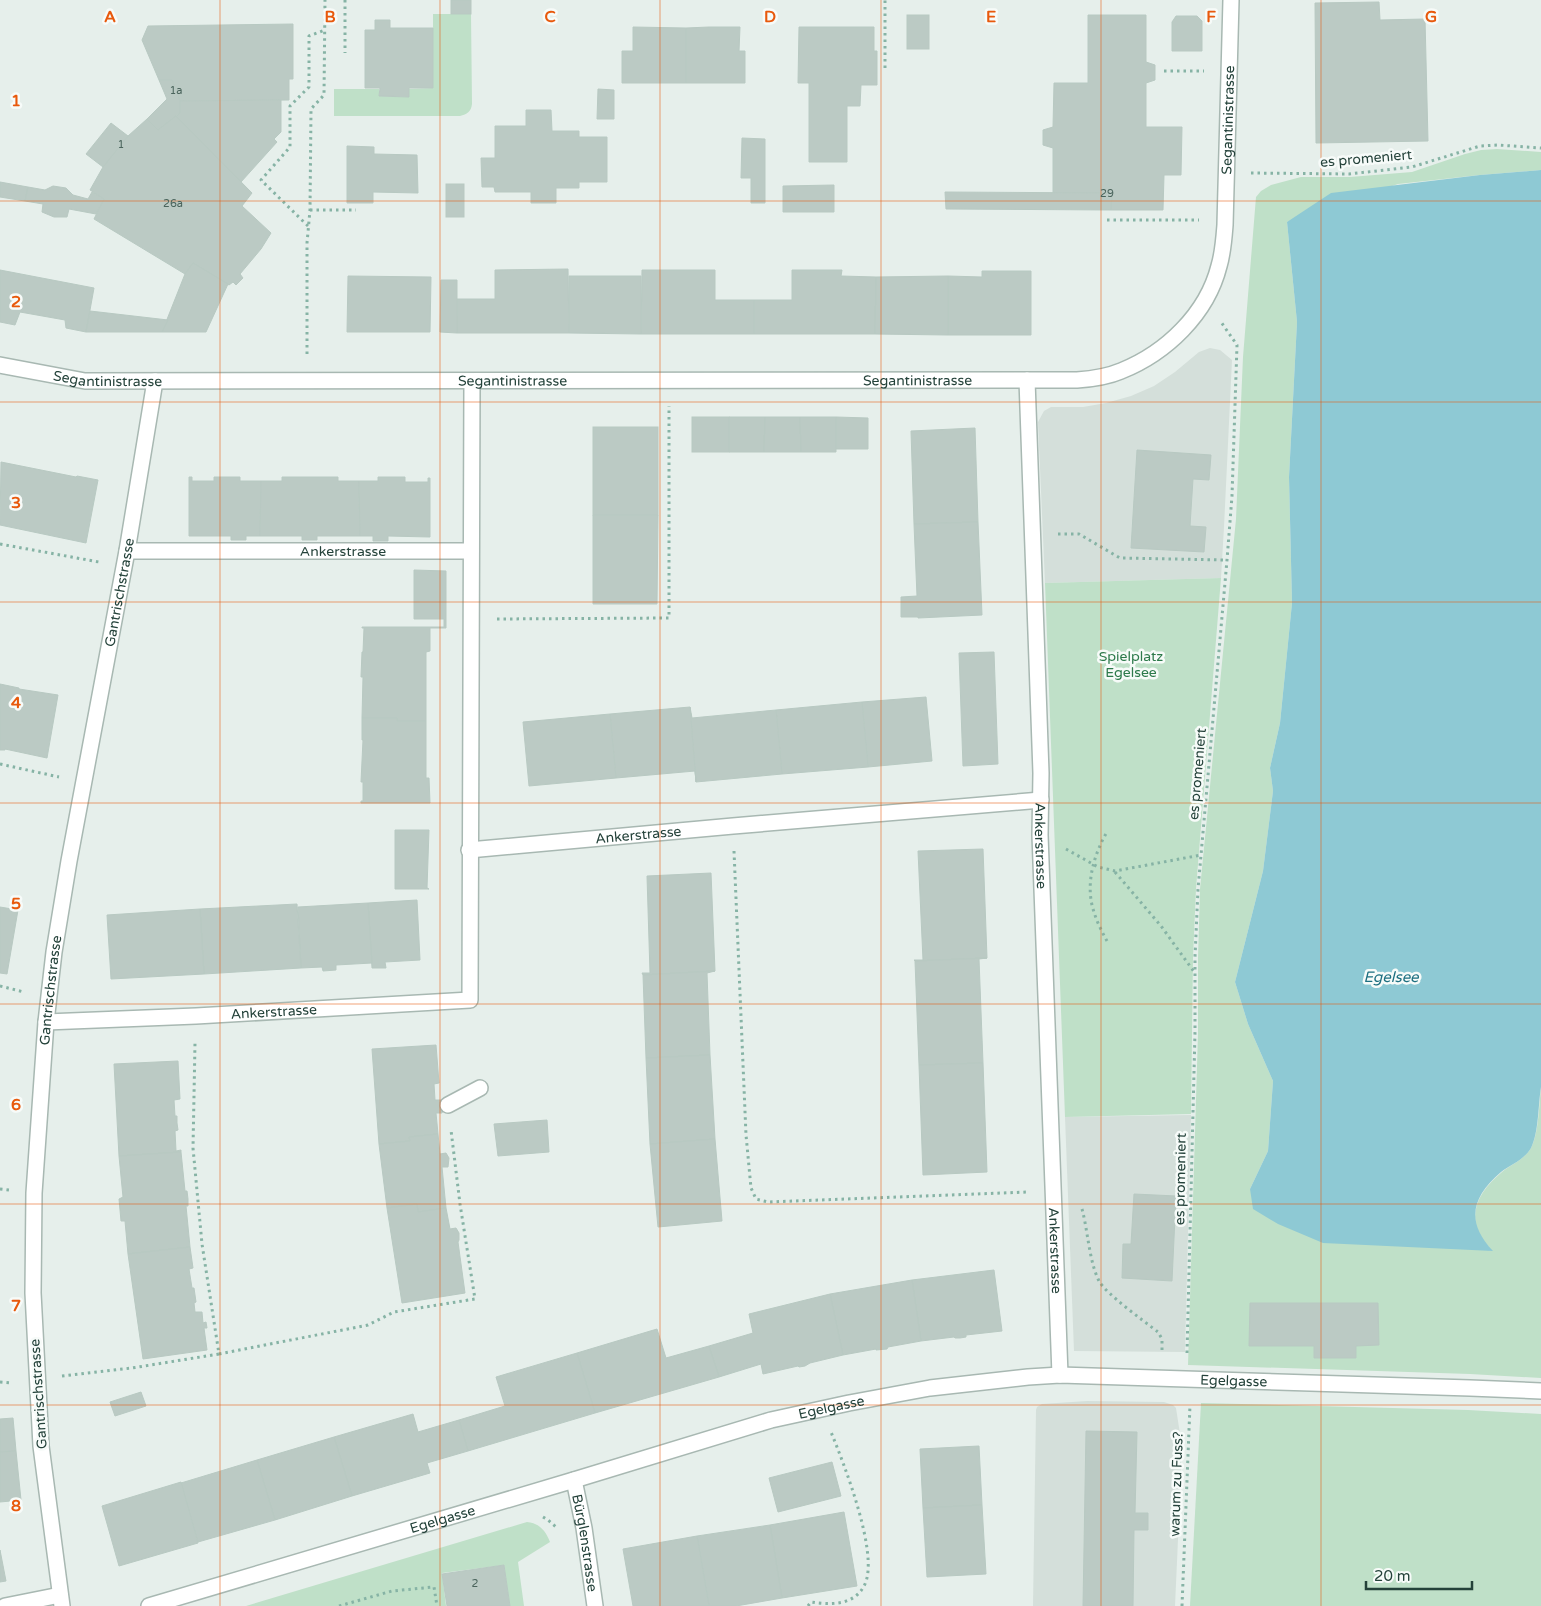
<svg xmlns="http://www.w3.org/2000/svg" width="1541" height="1606" viewBox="0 0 1541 1606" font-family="'Varela Round',sans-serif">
<rect width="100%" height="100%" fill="#e6efeb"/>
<!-- built -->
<g fill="#d4dfda">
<polygon points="1210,348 1220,350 1232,360 1224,527 1221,578 1045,583 1038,422 1044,411 1051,407 1083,407 1106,403 1131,396 1154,386 1175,372 1199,352"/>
<polygon points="1191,1115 1185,1352 1074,1351 1065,1117"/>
<polygon points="1087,1401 1164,1402 1173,1405 1176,1408 1180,1434 1181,1473 1175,1606 1033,1606 1036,1410 1037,1407 1042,1404"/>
</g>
<!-- green -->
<g fill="#bfe0c8">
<path d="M433 14H471L472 104C471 112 467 114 460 116H334V89H379V96L409 97V89L433 88Z"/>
<path d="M1497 149 1541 152V170L1480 175 1398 184 1287 222 1297 322 1289 477 1292 603 1280 723 1270 768 1273 791 1263 871 1235 982 1248 1024 1273 1081 1268 1151 1250 1189 1492 1251C1490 1248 1487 1245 1484 1242 1465 1215 1479 1191 1502 1172 1511 1165 1525 1159 1531 1148 1539 1132 1539 1105 1541 1087V1378L1470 1374 1188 1365 1198 1033V958L1200 889 1236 519 1243 357 1256 197 1261 191 1271 185 1301 177H1350L1412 172 1465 154 1481 150Z"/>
<polygon points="1221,578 1196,889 1193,958 1191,1114 1065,1117 1045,583"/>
<polygon points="1201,1403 1468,1410 1541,1414 1541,1606 1190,1606"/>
<path d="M527 1522C539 1523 546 1531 550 1542L518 1562 524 1606H510L504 1565 442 1573 446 1606H246Z"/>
</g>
<!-- water -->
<path fill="#8ec9d4" d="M1541 170V1087C1538 1105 1539 1132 1531 1148 1525 1159 1511 1165 1501 1172 1472 1197 1465 1221 1493 1251L1323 1243 1278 1224 1253 1209 1250 1189 1268 1151 1273 1081 1248 1024 1235 982 1263 871 1273 791 1270 768 1280 723 1292 603 1289 477 1297 322 1287 222 1331 193 1480 175Z"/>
<!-- building -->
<g fill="#bbcac4" stroke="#b8c9c2">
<rect x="451" y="0" width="20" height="14"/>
<polygon points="1379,2 1380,20 1425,19 1428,141 1316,143 1315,3"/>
<rect x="907" y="15" width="22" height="34"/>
<polygon points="1088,15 1146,15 1146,62 1155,65 1155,80 1146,83 1146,127 1182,127 1181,175 1164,175 1163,210 1111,210 1112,193 1053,193 1053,148 1043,145 1043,130 1053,127 1054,83 1088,83"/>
<polygon points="1176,16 1197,16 1202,21 1202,51 1172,51 1172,22"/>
<polygon points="375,20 390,20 390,28 433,28 433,88 409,88 409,97 379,96 380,88 365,88 365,30 375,30"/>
<polygon points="293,24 293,79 289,79 289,100 180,101 172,80 159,80 142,40 148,26"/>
<polygon points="633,27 686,28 686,83 622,83 622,51 633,51"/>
<polygon points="709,27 740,27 739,51 745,51 745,83 686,83 686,28"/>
<polygon points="799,27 874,27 874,51 877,51 877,85 861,85 860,106 847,106 847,162 809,162 809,83 798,83"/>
<polygon points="159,80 172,80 180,101 180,113 158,130 147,119 167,99"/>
<polygon points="598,89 614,90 614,119 597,119"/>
<polygon points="281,100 281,132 274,139 277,142 241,182 176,117 180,113 180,101"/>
<polygon points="526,110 551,110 552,131 579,131 579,137 607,137 607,182 579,182 579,188 556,188 556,203 531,203 531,192 495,192 494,187 482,187 481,158 495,158 495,126 526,126"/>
<polygon points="176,116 252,193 242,206 271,233 261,249 240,274 243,278 236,285 233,282 229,285 193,263 185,274 94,219 104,199 90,190 103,167 114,153 128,136 147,119 158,130"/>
<polygon points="111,123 128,136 103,167 86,154"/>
<polygon points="742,138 765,139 765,203 751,203 751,178 741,178"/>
<polygon points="347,146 374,147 374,154 417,155 418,193 373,192 373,203 347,203"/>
<polygon points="0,182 28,187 25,201 0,197"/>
<rect x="446" y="184" width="18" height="33"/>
<polygon points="834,185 834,212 783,212 783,186"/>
<polygon points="53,186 66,188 73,195 88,199 92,192 104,199 96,214 69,209 67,217 54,217 42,212 43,204 25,201 28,187 45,190"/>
<polygon points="945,192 1112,193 1111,210 946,209"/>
<polygon points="193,263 228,284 206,332 162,332 185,274"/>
<polygon points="568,269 569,333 457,333 456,299 495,299 495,270"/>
<polygon points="0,270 94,288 86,332 66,328 65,320 20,312 15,325 0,322"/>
<polygon points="642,270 715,270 715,300 754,300 754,334 641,334"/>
<polygon points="792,270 842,270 841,276 876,277 875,334 754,334 754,300 792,300"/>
<polygon points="982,271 1031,271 1031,335 948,335 948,276 982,277"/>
<polygon points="348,276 431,277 430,332 347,332"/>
<polygon points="569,276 641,276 641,334 569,333"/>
<polygon points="948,276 948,335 875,334 876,277"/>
<polygon points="441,280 457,280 457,333 440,332"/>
<polygon points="90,311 168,320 162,332 86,332"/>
<rect x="692" y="417" width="37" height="35"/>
<polygon points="729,417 765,417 764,452 729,452"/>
<polygon points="765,417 800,417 801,452 764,452"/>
<polygon points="800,417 836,417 836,452 801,452"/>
<polygon points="836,417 868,418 868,449 836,449"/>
<rect x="593" y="427" width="65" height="88"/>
<polygon points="975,428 978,522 914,524 911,431"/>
<polygon points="1137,450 1211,455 1209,480 1193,479 1190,526 1206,527 1204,552 1131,548"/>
<polygon points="1,462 76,477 77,476 98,480 86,543 0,525"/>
<polygon points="189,477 192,477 192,481 214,481 214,477 240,477 240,481 261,481 260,536 246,536 246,540 231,540 231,536 189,536"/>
<polygon points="282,477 338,477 338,481 359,481 360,536 317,536 317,540 302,540 302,536 260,536 261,481 282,481"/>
<polygon points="378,477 405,477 405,482 428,482 428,478 430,478 430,537 388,536 388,541 373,541 373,536 360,536 359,481 378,481"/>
<polygon points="593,515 658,515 657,604 593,604"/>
<polygon points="978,522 982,615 918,618 918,617 901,617 901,597 917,596 914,524"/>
<polygon points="414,570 446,571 446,628 430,628 430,651 426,652 426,721 397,721 397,718 362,718 363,677 361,677 362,652 363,652 364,628 362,628 362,627 444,627 444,619 414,619"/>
<polygon points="994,652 998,764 963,766 959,653"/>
<polygon points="0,684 19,688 19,689 58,695 47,758 5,749 5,750 0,750"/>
<polygon points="926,697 932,761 868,767 862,702"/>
<polygon points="862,702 868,767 782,774 776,710"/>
<polygon points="690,707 692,718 776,710 782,774 696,782"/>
<polygon points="690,707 696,782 695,771 616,778 610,714"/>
<polygon points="610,714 616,778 529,786 523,722"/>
<polygon points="362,718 397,718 397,721 426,721 426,778 429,778 430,803 361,803 361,801 363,801 363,782 361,782 363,740 362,740"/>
<polygon points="395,830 429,830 427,888 429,889 395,889"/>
<polygon points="983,849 987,958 915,961 914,960 923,960 918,851"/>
<polygon points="711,873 715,971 643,975 642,973 650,973 647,876"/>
<polygon points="417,900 420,960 385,962 386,968 372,968 368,903"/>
<polygon points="368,903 372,963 336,965 336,970 323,971 322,967 301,968 298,907"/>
<polygon points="297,904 301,968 204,974 200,909"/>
<polygon points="0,907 18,910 7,974 0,973"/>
<polygon points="200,909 204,974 111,979 107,915"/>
<polygon points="987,958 979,959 983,1063 919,1065 915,961"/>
<polygon points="715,971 707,973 710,1055 646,1058 643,975"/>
<polygon points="436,1045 439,1083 434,1084 435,1100 441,1100 444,1106 442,1113 436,1113 438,1134 409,1137 410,1141 379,1144 372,1049"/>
<polygon points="710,1055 715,1139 650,1144 646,1058"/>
<polygon points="178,1061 180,1099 174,1100 175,1116 177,1116 177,1123 178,1130 175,1131 176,1151 181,1150 181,1152 119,1156 114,1064"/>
<polygon points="983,1063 987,1172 923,1175 919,1065"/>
<polygon points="547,1120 549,1152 498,1156 494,1124"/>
<polygon points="438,1134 440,1154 446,1153 449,1158 448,1167 442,1167 446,1208 418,1212 417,1204 387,1208 379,1144 410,1141 409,1137"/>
<polygon points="715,1139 722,1221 658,1227 650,1144"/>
<polygon points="181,1152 185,1191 187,1191 188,1199 188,1206 186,1206 190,1247 128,1254 125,1221 121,1221 119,1199 123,1197 119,1156"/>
<polygon points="1134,1194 1176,1196 1172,1281 1122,1278 1123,1244 1131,1244"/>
<polygon points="417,1204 418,1212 446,1208 450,1229 456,1228 459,1233 459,1240 458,1242 465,1293 402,1303 387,1208"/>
<polygon points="190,1247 193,1268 189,1269 192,1288 194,1288 196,1302 194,1303 195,1312 202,1312 203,1323 206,1322 207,1328 204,1328 207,1350 143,1359 128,1254"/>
<polygon points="994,1270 1002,1331 966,1335 966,1337 960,1338 955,1338 954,1337 921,1341 912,1280"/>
<polygon points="912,1280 921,1341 888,1347 887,1349 876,1350 876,1349 843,1355 830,1294"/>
<polygon points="830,1294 843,1355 810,1363 805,1366 799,1367 798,1366 763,1374 761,1364 719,1377 709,1346 753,1333 749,1314"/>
<polygon points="1250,1303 1378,1303 1379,1345 1356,1346 1356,1358 1314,1358 1314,1346 1249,1346"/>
<polygon points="657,1329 666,1358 709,1346 719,1377 595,1413 577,1353"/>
<polygon points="577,1353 595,1413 468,1451 459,1420 505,1406 496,1377"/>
<polygon points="141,1392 146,1406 115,1416 110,1402"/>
<polygon points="413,1414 418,1432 459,1420 468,1451 427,1463 430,1473 352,1496 334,1437"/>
<polygon points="13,1418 16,1451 0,1452 0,1419"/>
<polygon points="1086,1431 1137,1432 1135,1513 1148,1513 1148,1530 1134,1530 1133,1606 1083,1606"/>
<polygon points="334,1437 352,1496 275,1520 257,1460"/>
<polygon points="979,1446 982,1505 923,1508 920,1449"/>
<polygon points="16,1451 21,1500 0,1502 0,1452"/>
<polygon points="257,1460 275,1520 198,1542 181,1483"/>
<polygon points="832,1462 841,1496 778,1512 769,1478"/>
<polygon points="181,1482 198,1543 119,1566 102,1506"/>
<polygon points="982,1505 986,1574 927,1577 923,1508"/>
<polygon points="844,1512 857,1586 782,1598 770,1525"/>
<polygon points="770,1525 782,1598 736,1606 709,1606 697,1536"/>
<polygon points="697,1536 709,1606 633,1606 623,1549"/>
<polygon points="0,1550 6,1581 0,1582"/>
<polygon points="504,1565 510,1606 447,1606 442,1574"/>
</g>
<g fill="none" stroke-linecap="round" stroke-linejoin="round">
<!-- lane casing -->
<g stroke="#a8b8b2" stroke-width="18">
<g id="lane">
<path id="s1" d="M127 551H471"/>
<polyline points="448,1105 480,1088"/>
<polyline points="5,1606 60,1595"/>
</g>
</g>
<!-- street casing -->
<g stroke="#a8b8b2" stroke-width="18">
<g id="street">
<path id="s2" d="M0 365 85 381 1077 380C1092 379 1107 377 1121 371 1166 353 1207 314 1219 266 1223 253 1224 238 1225 225L1231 0"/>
<path id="s3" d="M1027 380 1041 773 1040 835 1060 1375"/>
<path id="s4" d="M469 850 733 826 1041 800"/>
<path id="s5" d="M46 1022 196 1016 470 1000 472 381"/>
<path id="s6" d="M574 1480 584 1528 595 1606"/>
<path id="s7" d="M62 1606 41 1446 33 1293 34 1193 46 1022 54 952 69 861 127 551 155 381"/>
<path id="s8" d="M149 1606 574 1480 771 1420 849 1403 930 1388 1028 1377 1060 1375 1470 1388 1541 1391"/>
</g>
</g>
<!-- path -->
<g stroke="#86b3a5" stroke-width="3" stroke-dasharray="2.5 4" stroke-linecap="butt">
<polyline points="345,0 345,53"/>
<polyline points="885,68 885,0"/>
<polyline points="1164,71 1204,71"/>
<polyline points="1251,173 1349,174 1412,167 1480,146 1498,145 1541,148"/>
<polyline points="310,210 356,210"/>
<polyline points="1107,220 1199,220"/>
<polyline points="308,226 261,180 290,147 290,106 309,87 309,36 325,30"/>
<polyline points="307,354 307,243 310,210 311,109 324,95 325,0"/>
<polyline points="1058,534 1079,534 1120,558 1227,560"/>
<polyline points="0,544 99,562"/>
<polyline points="497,619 669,618 669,406"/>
<polyline points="0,764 59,777"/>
<polyline points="1066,849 1098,867 1115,871 1201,855"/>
<polyline points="734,851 746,1135 751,1188 756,1199 768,1202 1028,1192"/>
<polyline points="1115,872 1161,926 1195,973"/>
<path d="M1107 941C1102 932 1097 922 1094 912 1085 886 1093 856 1107 832"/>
<polyline points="0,986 24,992"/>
<polyline points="0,1189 9,1190"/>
<path d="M1082 1209C1088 1231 1089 1261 1099 1281 1106 1294 1144 1321 1158 1332L1162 1339V1352"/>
<polyline points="1187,1353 1195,1032 1195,957 1198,889 1227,560 1232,496 1237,345 1221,322"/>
<polyline points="219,1354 368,1325 394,1312 475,1299 460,1204 451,1130"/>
<polyline points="62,1376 132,1368 219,1354 202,1244 193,1148 195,1043"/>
<polyline points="0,1382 11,1383"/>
<polyline points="543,1517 548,1520 556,1527"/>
<polyline points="339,1606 392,1591 434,1587 437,1606"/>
<path d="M808 1606 811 1602C830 1605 855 1606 865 1584 879 1553 844 1464 831 1432"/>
<polyline points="1182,1606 1190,1405"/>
</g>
<!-- lane -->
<use href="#lane" stroke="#fff" stroke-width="15"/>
<!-- street -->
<use href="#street" stroke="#fff" stroke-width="15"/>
</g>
<!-- grid -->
<path fill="none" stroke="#e8590c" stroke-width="1" stroke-opacity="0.55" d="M220 0V1606M440 0V1606M660 0V1606M881 0V1606M1101 0V1606M1321 0V1606M0 201H1541M0 402H1541M0 602H1541M0 803H1541M0 1004H1541M0 1204H1541M0 1405H1541"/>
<g text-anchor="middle" stroke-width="5" stroke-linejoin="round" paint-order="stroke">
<!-- number labels -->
<g font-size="11" fill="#4a645c">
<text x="176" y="94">1a</text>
<text x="121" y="148">1</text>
<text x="1107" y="197">29</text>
<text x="173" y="207">26a</text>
<text x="475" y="1587">2</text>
</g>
<!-- street labels -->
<g font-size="14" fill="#24423a" stroke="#f7fbf9">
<text dy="5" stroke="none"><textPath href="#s2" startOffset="1419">Segantinistrasse</textPath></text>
<text transform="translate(1366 158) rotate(-5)" y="5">es promeniert</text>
<text dy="5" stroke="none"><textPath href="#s2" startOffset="109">Segantinistrasse</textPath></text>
<text dy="5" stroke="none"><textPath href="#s2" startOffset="919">Segantinistrasse</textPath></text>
<text dy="5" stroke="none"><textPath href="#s2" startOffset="514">Segantinistrasse</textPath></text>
<text dy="5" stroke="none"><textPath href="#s1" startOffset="216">Ankerstrasse</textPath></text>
<text dy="5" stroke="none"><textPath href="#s7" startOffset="1022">Gantrischstrasse</textPath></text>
<text transform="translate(1197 774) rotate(-85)" y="5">es promeniert</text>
<text dy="5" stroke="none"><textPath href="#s4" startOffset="170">Ankerstrasse</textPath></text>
<text dy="5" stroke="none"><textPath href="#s3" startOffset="466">Ankerstrasse</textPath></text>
<text dy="5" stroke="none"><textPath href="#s7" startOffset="618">Gantrischstrasse</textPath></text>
<text dy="5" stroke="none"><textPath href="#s5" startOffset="228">Ankerstrasse</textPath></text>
<text transform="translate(1180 1179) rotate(-89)" y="5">es promeniert</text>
<text dy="5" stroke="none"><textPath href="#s3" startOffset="871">Ankerstrasse</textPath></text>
<text dy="5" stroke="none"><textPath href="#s8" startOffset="1116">Egelgasse</textPath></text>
<text transform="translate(38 1394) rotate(-94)" y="5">Gantrischstrasse</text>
<text dy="5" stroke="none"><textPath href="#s8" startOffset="711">Egelgasse</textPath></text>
<text transform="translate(1176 1484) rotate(-88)" y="5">warum zu Fuss?</text>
<text dy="5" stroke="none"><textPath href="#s8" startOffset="306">Egelgasse</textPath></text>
<text dy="5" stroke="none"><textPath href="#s6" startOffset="64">Bürglenstrasse</textPath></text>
</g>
<!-- park labels -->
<g font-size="14" fill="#2d7a4b" stroke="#f7fbf9">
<text x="1131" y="661">Spielplatz<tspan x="1131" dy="16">Egelsee</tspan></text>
</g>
<!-- water labels -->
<g font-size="15" font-style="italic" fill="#1c6f80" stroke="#f7fbf9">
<text x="1391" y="982">Egelsee</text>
</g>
</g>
<g font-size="16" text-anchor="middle" font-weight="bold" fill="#e8590c" stroke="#f7fbf9" stroke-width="5" stroke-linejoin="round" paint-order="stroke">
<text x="110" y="22">A</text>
<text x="330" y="22">B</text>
<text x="550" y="22">C</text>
<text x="770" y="22">D</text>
<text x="991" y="22">E</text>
<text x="1211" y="22">F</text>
<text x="1431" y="22">G</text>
<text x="16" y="106">1</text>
<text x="16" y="307">2</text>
<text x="16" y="508">3</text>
<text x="16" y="708">4</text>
<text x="16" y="909">5</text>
<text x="16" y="1110">6</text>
<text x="16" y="1311">7</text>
<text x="16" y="1511">8</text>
</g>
<!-- scale -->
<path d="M1366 1581v8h106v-8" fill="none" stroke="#24423a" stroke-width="2.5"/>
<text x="1374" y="1581" font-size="15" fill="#24423a" stroke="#f7fbf9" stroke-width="4" paint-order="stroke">20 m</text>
</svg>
